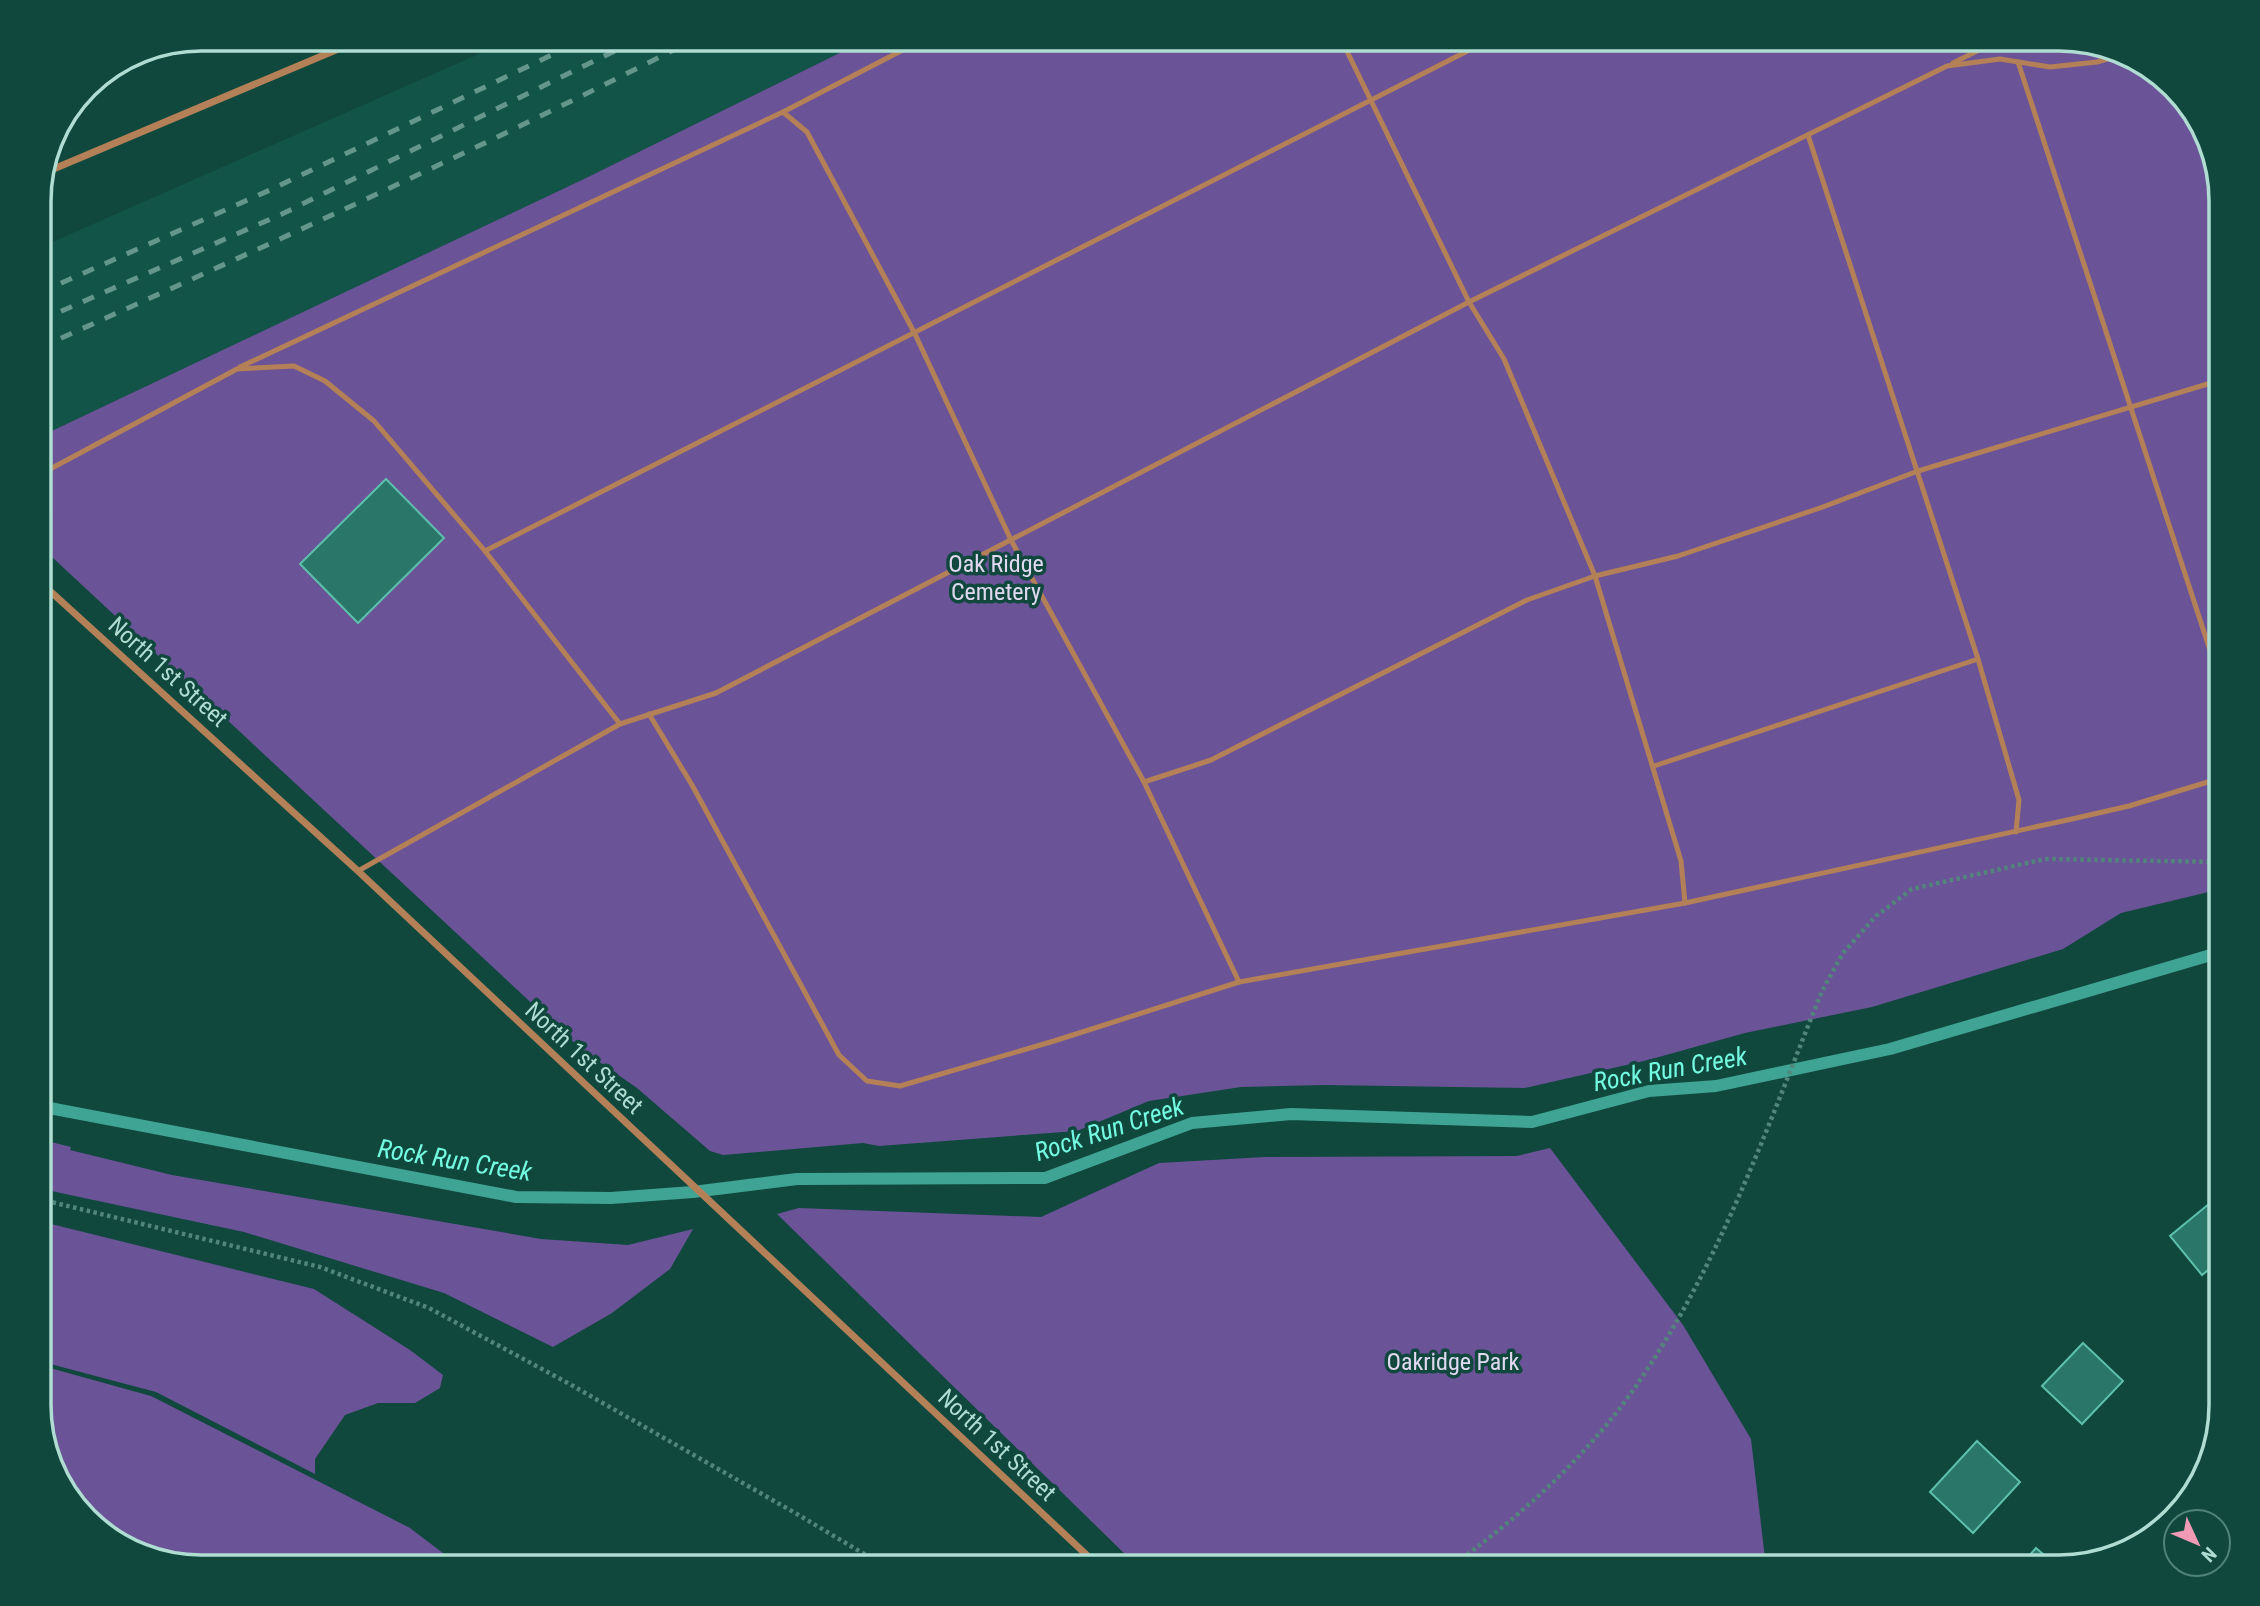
<svg xmlns="http://www.w3.org/2000/svg" width="2260" height="1606" viewBox="0 0 2260 1606" font-family="'Roboto Condensed',sans-serif">
<rect width="100%" height="100%" fill="#10483e"/>
<!-- built -->
<polygon fill="#135449" points="513,39 868,39 586,178 39,437 39,248"/>
<!-- green -->
<g fill="#6b5397">
<polygon points="868,39 2059,39 2158,72 2205,129 2221,201 2221,889 2121,913 2063,949 1872,1007 1745,1033 1648,1060 1525,1088 1324,1085 1241,1087 1149,1101 1077,1131 879,1146 863,1143 723,1155 710,1151 637,1088 582,1050 39,545 39,437 586,178"/>
<polygon points="39,1139 71,1147 70,1150 172,1175 541,1239 628,1245 693,1229 670,1269 612,1313 553,1347 444,1293 244,1232 42,1189 39,1194"/>
<polygon points="1550,1148 1683,1325 1751,1439 1766,1567 1134,1567 1130,1559 777,1214 799,1208 1041,1217 1159,1163 1265,1157 1517,1156"/>
<polygon points="39,1221 314,1289 410,1350 443,1375 440,1388 415,1403 378,1403 345,1415 315,1459 315,1474 156,1392 39,1361"/>
<polygon points="39,1365 151,1396 410,1528 452,1560 454,1567 201,1567 102,1534 60,1486 39,1415"/>
</g>
<g fill="none" stroke-linecap="round" stroke-linejoin="round">
<!-- stream -->
<polyline stroke="#40a494" stroke-width="12" points="39,1106 516,1197 611,1198 693,1192 797,1179 1045,1178 1192,1123 1291,1114 1532,1122 1649,1091 1716,1086 1890,1049 2221,952"/>
</g>
<!-- building -->
<g fill="#2a7769" stroke="#5dc0ac" stroke-width="2">
<polygon points="386,479 444,538 358,623 300,564"/>
<polygon points="2221,1194 2221,1276 2213,1266 2202,1275 2170,1236"/>
<polygon points="2083,1343 2123,1381 2082,1424 2042,1386"/>
<polygon points="1977,1441 2020,1482 1973,1533 1930,1492"/>
<polygon points="2036,1548 2058,1567 2019,1567"/>
</g>
<g fill="none" stroke-linecap="round" stroke-linejoin="round">
<!-- path -->
<g stroke="#52857b" stroke-width="4.5" stroke-dasharray="3.5 3.5" stroke-linecap="butt">
<polyline points="39,1199 320,1267 429,1308 566,1382 797,1514 886,1567"/>
<path d="M1450 1567C1518 1519 1591 1453 1638 1383 1720 1264 1768 1125 1822 991L1843 953 1876 916 1912 889 2045 859 2221 862"/>
</g>
<!-- lane -->
<g stroke="#b38057" stroke-width="5">
<polyline points="1341,39 1469,302 1504,359 1595,576 1681,861 1685,903"/>
<polyline points="2018,62 2221,684"/>
<polyline points="1953,63 2001,39"/>
<polyline points="783,112 807,132 915,334 1011,540 1144,782 1239,982"/>
<polyline points="1808,135 1978,659 2019,800 2016,832"/>
<polyline points="240,367 783,112 924,39"/>
<polyline points="39,475 237,369 294,366 325,381 374,421 485,551 620,724"/>
<polyline points="485,551 1491,39"/>
<polyline points="649,714 692,785 839,1055 867,1081 900,1086 1054,1041 1239,982 1685,903 2072,819 2129,806 2221,778"/>
<polyline points="1654,766 1978,659"/>
<polyline points="1144,782 1211,760 1527,600 1595,576 1678,556 1820,508 1918,471 2221,380"/>
<polyline points="358,871 620,724 716,693 1469,302 1947,66 2000,59 2050,67 2097,62 2114,57"/>
</g>
<!-- street -->
<g stroke="#b38057" stroke-width="7">
<polyline points="44,173 362,39"/>
<polyline points="39,581 358,871 1093,1561 1097,1567"/>
</g>
<!-- rail -->
<g stroke="#64968c" stroke-width="5" stroke-dasharray="12 12" stroke-linecap="butt">
<polyline points="39,293 270,190 585,39"/>
<polyline points="39,321 282,214 639,39"/>
<path d="M39 348C260 249 480 149 695 39"/>
</g>
</g>
<g text-anchor="middle" stroke-width="7" stroke-linejoin="round" paint-order="stroke">
<!-- park labels -->
<g font-size="24" fill="#e0d9f0" stroke="#10483e">
<text x="996" y="572">Oak Ridge<tspan x="996" dy="28">Cemetery</tspan></text>
<text x="1453" y="1370">Oakridge Park</text>
</g>
<!-- street labels -->
<g font-size="24" fill="#b0ddd2" stroke="#10483e">
<text transform="translate(168 672) rotate(42)" y="8">North 1st Street</text>
<text transform="translate(584 1058) rotate(43)" y="8">North 1st Street</text>
<text transform="translate(997 1445) rotate(43)" y="8">North 1st Street</text>
</g>
<!-- water labels -->
<g font-size="26" font-style="italic" fill="#73fce2" stroke="#10483e">
<text transform="translate(1670 1069) rotate(-10)" y="9">Rock Run Creek</text>
<text transform="translate(1109 1129) rotate(-18)" y="9">Rock Run Creek</text>
<text transform="translate(455 1160) rotate(9)" y="9">Rock Run Creek</text>
</g>
</g>
<!-- crop -->
<path d="M0 0H2260V1606H0ZM201 51H2059A150 150 0 0 1 2209 201V1405A150 150 0 0 1 2059 1555H201A150 150 0 0 1 51 1405V201A150 150 0 0 1 201 51Z" fill="#10483e" fill-rule="evenodd"/>
<path fill="none" stroke="#b0ddd2" stroke-width="3.5" d="M201 51H2059A150 150 0 0 1 2209 201V1405A150 150 0 0 1 2059 1555H201A150 150 0 0 1 51 1405V201A150 150 0 0 1 201 51Z"/>
<!-- north arrow -->
<g transform="translate(2197 1543) rotate(134)"><circle r="33" fill="#10483e" stroke="#508479" stroke-width="2"/>
<path d="M0-5L12 26L0 18L-12 26Z" fill="#f09ab6"/>
<text y="-10" font-size="19" font-weight="bold" text-anchor="middle" fill="#b0ddd2">N</text>
</g>
</svg>
